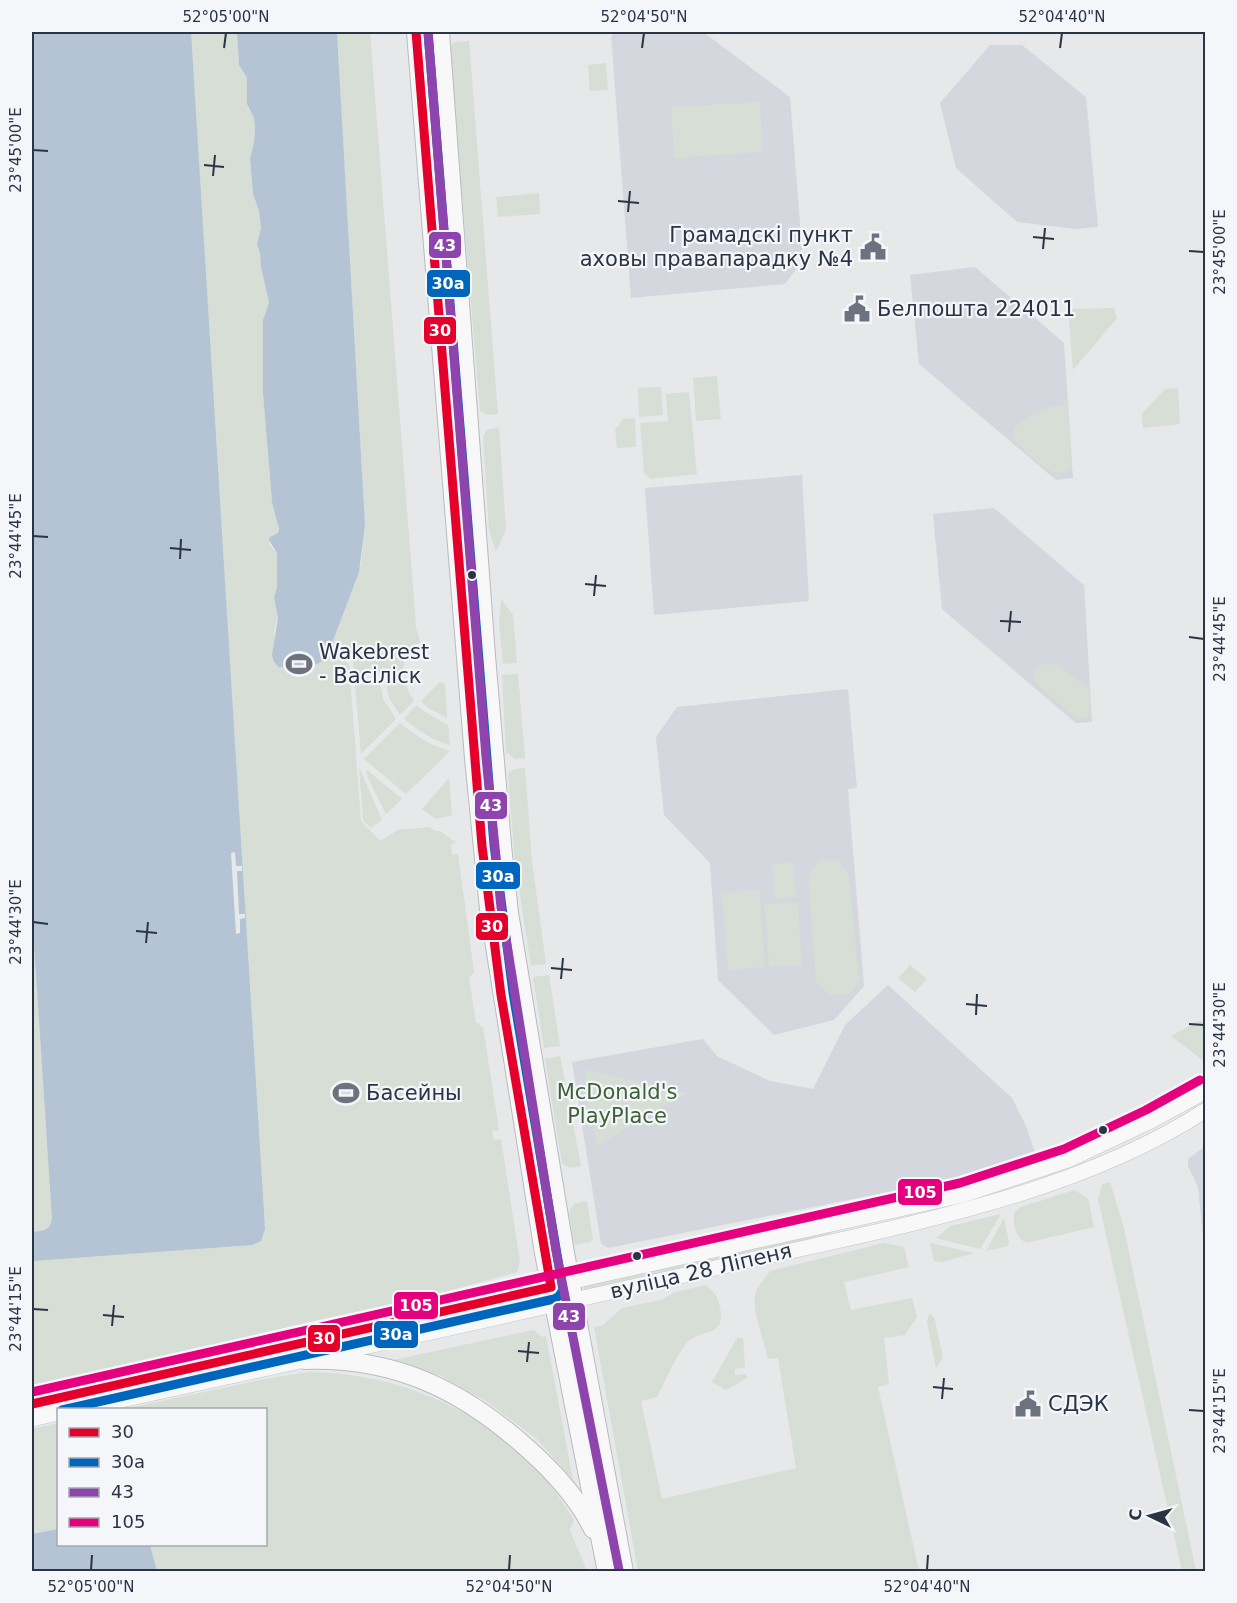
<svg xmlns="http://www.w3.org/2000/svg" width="1237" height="1603" viewBox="0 0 1237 1603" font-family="'DejaVu Sans',sans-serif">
<rect width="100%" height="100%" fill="#e6e8ea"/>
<!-- built -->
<g fill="#d4d7dd">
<polygon points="615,32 703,32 790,97 802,249 796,258 797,268 785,284 631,298 611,36"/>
<polygon points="990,45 1022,45 1086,97 1098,227 1075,229 1017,222 956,168 940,103"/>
<polygon points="975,267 1064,343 1073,478 1056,480 919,364 910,275"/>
<polygon points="802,475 809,601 654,615 645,488"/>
<polygon points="994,508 1084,585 1092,722 1076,723 942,609 933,514"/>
<polygon points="848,689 857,788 848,789 864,986 834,1020 774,1035 718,980 710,863 664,815 656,737 677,707"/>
<polygon points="888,985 1012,1098 1026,1126 1036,1156 973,1175 608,1248 601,1244 572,1062 703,1039 717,1056 770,1081 813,1089 845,1025"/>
<polygon points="1205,1146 1206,1146 1205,1260 1198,1187 1188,1166 1188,1159"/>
</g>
<!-- green -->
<g fill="#d6ded6">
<path d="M32 32H237L239 65 247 78 248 107 254 118 255 128 254 142 250 159 253 194 259 211 261 228 257 244 260 253 261 267 269 303 263 320V393L272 502 278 520V533L273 535 269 544 277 553V587L274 597 278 615 274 632 279 667C298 668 321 670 329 650L349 664 361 821 380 841 398 830 429 827 435 831H440L456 843 451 844 452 855 458 854 474 972 469 978 476 1023H479L480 1027H483L499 1130 492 1131 494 1140 501 1139 520 1262 517 1272 420 1299 32 1390Z"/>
<path d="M337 32H370L416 626 420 642C409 649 405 659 402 672L354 675 353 662 331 646 361 564 365 525Z"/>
<polygon points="469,41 498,414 488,415 480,411 450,51 452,44 456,42"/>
<polygon points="606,63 608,90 590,91 588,65"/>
<polygon points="760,102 763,152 674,158 671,107"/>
<polygon points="539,193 540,214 498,217 496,197"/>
<polygon points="1114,308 1117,318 1073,370 1068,309"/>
<polygon points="717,376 721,419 696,421 693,378"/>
<polygon points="661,387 663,415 639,417 638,388"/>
<polygon points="1178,388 1180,424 1143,428 1142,414 1165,389"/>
<polygon points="689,392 697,474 651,479 644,473 640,423 668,421 666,394"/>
<path d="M1063 402H1067L1072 465C1057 490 1027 451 1014 440L1013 431C1019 419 1051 402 1063 406Z"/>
<polygon points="635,418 636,447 617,448 615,430 623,419"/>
<polygon points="499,427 506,529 496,552 489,530 483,437 487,430"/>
<polygon points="501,599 513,615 517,663 503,664 499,624"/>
<path d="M1045 663 1060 666 1089 689 1091 712C1088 718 1082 721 1075 718L1036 684C1031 674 1035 666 1045 663Z"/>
<polygon points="518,674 525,758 515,759 506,752 502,675"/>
<polygon points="405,681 408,691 414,701 400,715 389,698 386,683"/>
<polygon points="440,682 445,684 447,718 427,707 421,701"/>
<polygon points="380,683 383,699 396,719 361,754 355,685"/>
<path d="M416 705 423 711 448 725 450 745C432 740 418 730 404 719Z"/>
<path d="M400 723C416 736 430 745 450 751L406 794 364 759Z"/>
<polygon points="359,767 382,820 371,828 363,821"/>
<polygon points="525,768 532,861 546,964 531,966 515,863 508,774 514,769"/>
<polygon points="366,769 402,799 386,814 368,778"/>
<polygon points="449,778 452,815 436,819 422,809"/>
<polygon points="838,860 849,874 859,981 851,994 830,995 816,982 808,875 819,861"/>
<polygon points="793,862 796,897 775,899 772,864"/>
<polygon points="760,890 765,967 728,970 722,893"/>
<polygon points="798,902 802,965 769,967 764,904"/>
<polygon points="910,965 927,979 915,992 898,978"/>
<polygon points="549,975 560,1046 544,1048 533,977"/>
<polygon points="1199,1021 1205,1022 1205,1062 1171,1036"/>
<polygon points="560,1056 581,1166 570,1168 562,1164 545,1059"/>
<polygon points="585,1070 687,1093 597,1146 592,1114 588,1114 583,1080 587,1079"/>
<polygon points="1110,1182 1124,1228 1196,1571 1182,1571 1098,1199 1102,1184"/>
<path d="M1074 1190 1088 1198 1094 1227 1026 1243C1015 1237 1013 1225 1014 1213L1021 1207Z"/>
<polygon points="587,1201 593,1239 590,1242 574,1245 569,1211 574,1204"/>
<polygon points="831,1213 828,1217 594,1263 593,1260"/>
<polygon points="1001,1214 980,1249 936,1238 951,1226"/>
<polygon points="1004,1218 1009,1243 1008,1246 986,1251"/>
<polygon points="845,1227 821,1237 585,1290 583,1288 584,1285"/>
<path d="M884 1243 904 1247 909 1267 844 1282 851 1310 912 1298 917 1317 905 1335 884 1338 889 1384 878 1387 919 1571H638L594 1327 603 1325 622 1308 660 1300 676 1292 706 1285C715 1293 718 1296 720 1308 727 1339 698 1328 686 1344 674 1359 666 1380 657 1397L641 1401 662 1499 796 1468 778 1358 768 1359C765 1343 752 1311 755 1295 757 1287 765 1278 770 1271Z"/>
<polygon points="930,1243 974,1253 943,1262 934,1261"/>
<polygon points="929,1314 932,1315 935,1320 943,1358 936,1368 927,1322"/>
<polygon points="533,1330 542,1337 546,1336 573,1480 537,1439 486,1401 441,1376 393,1360"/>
<polygon points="737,1338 743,1338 745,1367 735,1369 735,1375 746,1374 747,1378 726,1390 712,1382"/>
<path d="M309 1372C397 1373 482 1409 542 1475 554 1488 564 1505 574 1520L570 1530 587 1571H157L150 1545 266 1544V1410H119L265 1379Z"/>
<polygon points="58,1423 58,1529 32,1534 32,1429"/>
</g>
<!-- water -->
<g fill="#b4c4d5">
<path d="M32 32H191L265 1229 261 1241 252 1245 32 1261V1232C42 1231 51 1231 52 1218L32 913Z"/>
<path d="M237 32H337L365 525 359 572 328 654C320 670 295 668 279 667L274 662 272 655 278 618 274 597 277 587V553L269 540 270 537 278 533 279 529 272 502 263 393V320L269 303 261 267 260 253 257 244 261 228 259 211 253 194 250 159 254 142 255 128 254 118 247 104V78L239 65Z"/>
<polygon points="58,1529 58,1544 150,1545 157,1571 32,1571 32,1534"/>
</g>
<!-- pier -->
<polygon fill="#e6e8ea" points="235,852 236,866 242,866 242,871 237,871 239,914 245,914 245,918 240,919 240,933 236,934 231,853"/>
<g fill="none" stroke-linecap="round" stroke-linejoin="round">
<!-- major casing -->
<g stroke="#c2c5c8" stroke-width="16">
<g id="major">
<polyline points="32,1404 591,1277 963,1195 1068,1160 1151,1121 1206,1091"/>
<path d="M75 1410C296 1362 517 1314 737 1263 890 1228 1073 1197 1206 1110"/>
<polyline points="32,1419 58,1413"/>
</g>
</g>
<!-- highway casing -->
<g stroke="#b8bbbf" stroke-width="20">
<g id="highway">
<polyline points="416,32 474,758 489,909 544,1253 607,1572"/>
<polyline points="440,32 486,656 502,845 509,913 565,1253 624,1572"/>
<path d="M304 1360C394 1357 461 1389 527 1448 553 1471 578 1498 593 1529"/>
</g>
</g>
<!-- major -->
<use href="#major" stroke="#f8f8f8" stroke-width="15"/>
<!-- highway -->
<use href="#highway" stroke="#f8f8f8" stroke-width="18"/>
<!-- bus-1 casing -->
<g stroke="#f4f6f9" stroke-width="14">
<polyline id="bus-1" points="32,1404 551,1287 501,995 482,846 416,32"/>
</g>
<!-- bus-2 casing -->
<g stroke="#f4f6f9" stroke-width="14">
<polyline id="bus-2" points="62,1410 554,1299 559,1296 563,1290 513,993 494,845 428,32"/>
</g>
<!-- bus-3 casing -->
<g stroke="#f4f6f9" stroke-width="14">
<polyline id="bus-3" points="428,32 486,757 501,907 556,1251 619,1570"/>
</g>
<!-- bus-4 casing -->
<g stroke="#f4f6f9" stroke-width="14">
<polyline id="bus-4" points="32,1392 960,1183 1064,1149 1146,1110 1200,1080"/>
</g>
<!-- bus-1 -->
<use href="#bus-1" stroke="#e4002b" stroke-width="9"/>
<!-- bus-2 -->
<use href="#bus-2" stroke="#0065bd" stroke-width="9"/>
<!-- bus-3 -->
<use href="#bus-3" stroke="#8e44ad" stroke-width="9"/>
<!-- bus-4 -->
<use href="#bus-4" stroke="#e5007d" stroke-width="9"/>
</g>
<!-- ticks -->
<path fill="none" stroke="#2b3445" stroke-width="2" d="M224 48 226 33M642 48 644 33M1060 48 1062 33M33 150 48 151M204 165 224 167M213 176 215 155M618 201 639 203M628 212 630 191M1033 237 1054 239M1043 249 1045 228M1189 251 1204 252M33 536 48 537M170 548 191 550M180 559 181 539M585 584 606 586M594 596 596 575M1000 621 1021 622M1009 632 1011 611M1189 637 1204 639M33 922 48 924M136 931 157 933M146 943 148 922M551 968 572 970M561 979 563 958M966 1004 987 1006M976 1015 977 994M1189 1024 1204 1025M33 1309 48 1310M103 1315 124 1317M112 1326 114 1305M518 1351 539 1353M527 1362 529 1342M933 1387 953 1389M942 1399 944 1378M1189 1410 1204 1411M91 1570 92 1555M509 1570 510 1555M927 1570 928 1555"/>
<!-- icons -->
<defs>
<g id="civic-bare" transform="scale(2.07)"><path d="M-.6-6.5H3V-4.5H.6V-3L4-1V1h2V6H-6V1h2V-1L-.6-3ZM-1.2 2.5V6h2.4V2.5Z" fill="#6c737f" stroke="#f4f6f9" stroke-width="2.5" paint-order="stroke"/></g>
<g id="stadium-bare" transform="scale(2.07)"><path d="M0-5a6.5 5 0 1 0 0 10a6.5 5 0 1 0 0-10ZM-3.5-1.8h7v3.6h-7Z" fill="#6c737f" stroke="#f4f6f9" stroke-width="2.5" paint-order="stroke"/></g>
</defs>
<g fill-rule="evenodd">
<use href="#civic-bare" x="873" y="247"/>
<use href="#civic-bare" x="857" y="309"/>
<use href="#stadium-bare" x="299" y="664"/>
<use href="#stadium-bare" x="346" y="1093"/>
<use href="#civic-bare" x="1028" y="1404"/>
</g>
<!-- markers -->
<g fill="#2b3445" stroke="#f4f6f9" stroke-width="2">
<circle cx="472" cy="575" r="5"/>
<circle cx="1103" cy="1130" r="5"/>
<circle cx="637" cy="1256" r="5"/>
</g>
<g text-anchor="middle" stroke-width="4.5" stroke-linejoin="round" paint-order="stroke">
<!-- poi labels -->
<g font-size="21" fill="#2b3445" stroke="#f4f6f9" text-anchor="start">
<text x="853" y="242" text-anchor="end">Грамадскі пункт<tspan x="853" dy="24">аховы правапарадку №4</tspan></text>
<text x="877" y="316">Белпошта 224011</text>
<text x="319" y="659">Wakebrest<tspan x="319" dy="24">- Васіліск</tspan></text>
<text x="366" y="1100">Басейны</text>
<text x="1048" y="1411">СДЭК</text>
</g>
<!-- park labels -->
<g font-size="21" fill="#3f6138" stroke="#f4f6f9">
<text x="617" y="1099">McDonald's<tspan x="617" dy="24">PlayPlace</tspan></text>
</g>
<!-- street labels -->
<g font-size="21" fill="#2b3445" stroke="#f4f6f9">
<text transform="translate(701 1271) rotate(-13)" y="7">вуліца 28 Ліпеня</text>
</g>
</g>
<g stroke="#f4f6f9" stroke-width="2">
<rect x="428" y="231" width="34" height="28" rx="6" fill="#8e44ad"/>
<rect x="426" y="269" width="45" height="29" rx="6" fill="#0065bd"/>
<rect x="423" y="316" width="34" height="29" rx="6" fill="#e4002b"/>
<rect x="474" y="791" width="34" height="29" rx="6" fill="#8e44ad"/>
<rect x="475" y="861" width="46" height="29" rx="6" fill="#0065bd"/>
<rect x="475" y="912" width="34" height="29" rx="6" fill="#e4002b"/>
<rect x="897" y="1178" width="46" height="28" rx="6" fill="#e5007d"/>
<rect x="393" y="1291" width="46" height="29" rx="6" fill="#e5007d"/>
<rect x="552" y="1302" width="34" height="29" rx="6" fill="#8e44ad"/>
<rect x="373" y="1320" width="46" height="29" rx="6" fill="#0065bd"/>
<rect x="307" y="1324" width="34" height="29" rx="6" fill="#e4002b"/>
</g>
<g font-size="16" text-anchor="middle" font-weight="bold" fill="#fff">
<text x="445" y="251">43</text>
<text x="448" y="289">30а</text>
<text x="440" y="336">30</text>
<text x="491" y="811">43</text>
<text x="498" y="882">30а</text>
<text x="492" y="932">30</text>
<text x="920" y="1198">105</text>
<text x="416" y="1311">105</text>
<text x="569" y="1322">43</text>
<text x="396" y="1340">30а</text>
<text x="324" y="1344">30</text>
</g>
<!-- border -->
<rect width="1237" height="1603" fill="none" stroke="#f4f6f9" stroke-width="66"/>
<!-- legend -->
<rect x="57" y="1408" width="210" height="138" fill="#f4f6f9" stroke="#a4a8b1" stroke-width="1.5"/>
<rect x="69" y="1428" width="30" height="9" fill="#e4002b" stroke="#a4a8b1" stroke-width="1.5"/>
<text x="111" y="1438" font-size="18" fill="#2b3445">30</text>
<rect x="69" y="1458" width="30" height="9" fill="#0065bd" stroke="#a4a8b1" stroke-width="1.5"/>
<text x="111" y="1468" font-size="18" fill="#2b3445">30а</text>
<rect x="69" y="1488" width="30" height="9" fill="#8e44ad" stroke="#a4a8b1" stroke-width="1.5"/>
<text x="111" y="1498" font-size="18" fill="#2b3445">43</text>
<rect x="69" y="1518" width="30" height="9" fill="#e5007d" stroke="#a4a8b1" stroke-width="1.5"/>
<text x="111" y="1528" font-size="18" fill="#2b3445">105</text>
<!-- north arrow -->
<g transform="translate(1150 1516) rotate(275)" stroke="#f4f6f9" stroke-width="4.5" paint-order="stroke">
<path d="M0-4.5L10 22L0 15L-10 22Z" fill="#2b3445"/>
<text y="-9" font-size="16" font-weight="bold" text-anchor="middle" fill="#2b3445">С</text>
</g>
<rect x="33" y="33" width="1171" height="1537" fill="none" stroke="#2b3445" stroke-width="2"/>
<g font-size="15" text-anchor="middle" fill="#2b3445">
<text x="226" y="22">52°05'00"N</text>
<text x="644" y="22">52°04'50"N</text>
<text x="1062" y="22">52°04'40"N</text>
<text transform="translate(16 150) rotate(-90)" y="5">23°45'00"E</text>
<text transform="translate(1220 252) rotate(-90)" y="5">23°45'00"E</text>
<text transform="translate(16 536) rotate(-90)" y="5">23°44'45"E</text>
<text transform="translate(1220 639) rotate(-90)" y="5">23°44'45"E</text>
<text transform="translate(16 922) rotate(-90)" y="5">23°44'30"E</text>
<text transform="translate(1220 1025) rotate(-90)" y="5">23°44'30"E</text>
<text transform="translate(16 1309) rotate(-90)" y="5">23°44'15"E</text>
<text transform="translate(1220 1411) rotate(-90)" y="5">23°44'15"E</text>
<text x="91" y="1592">52°05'00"N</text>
<text x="509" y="1592">52°04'50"N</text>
<text x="927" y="1592">52°04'40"N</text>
</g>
</svg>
